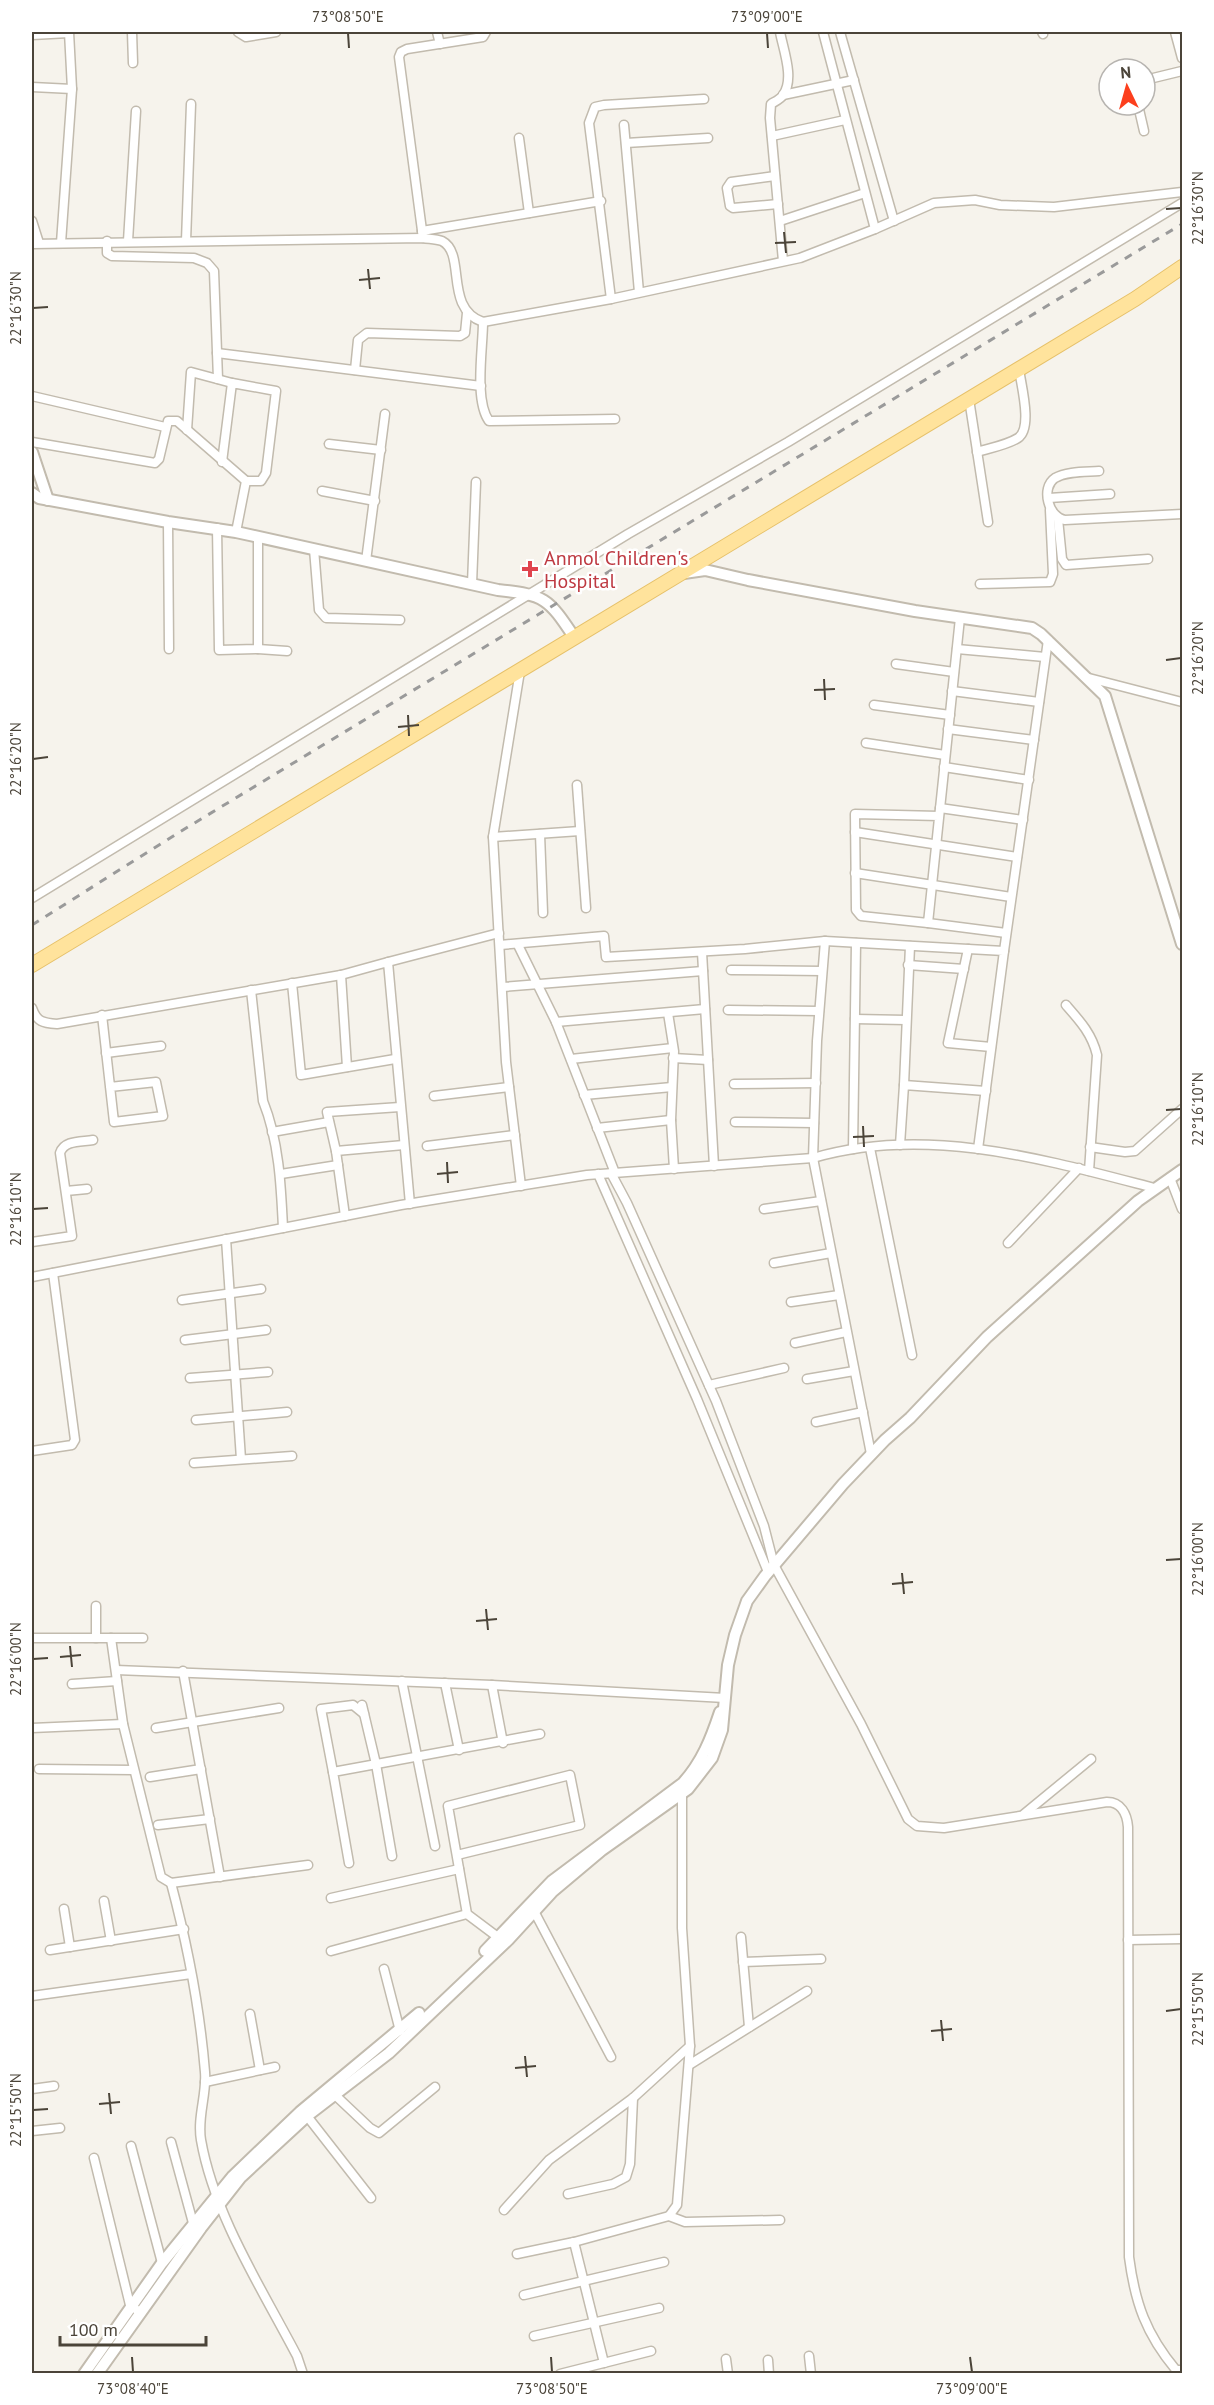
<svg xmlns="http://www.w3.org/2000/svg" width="1214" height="2405" viewBox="0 0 1214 2405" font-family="'PT Sans',sans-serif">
<rect width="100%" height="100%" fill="#f6f3ec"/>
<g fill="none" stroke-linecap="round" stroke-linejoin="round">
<!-- minor casing -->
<g stroke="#c2bbae" stroke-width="11">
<g id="minor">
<polyline points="132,32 133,63"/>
<polyline points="238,32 246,37 276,32"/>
<polyline points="437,32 440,44"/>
<path d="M780 32C783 49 795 79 783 95 781 99 774 102 771 104L770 118 783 261"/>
<polyline points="823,32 875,229"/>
<polyline points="840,32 894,221"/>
<polyline points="1042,32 1043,34"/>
<polyline points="1175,32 1182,58"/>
<polyline points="32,35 69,33"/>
<polyline points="1145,80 1182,71"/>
<polyline points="32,87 72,89"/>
<polyline points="783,95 854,80"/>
<polyline points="1138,105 1144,131"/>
<polyline points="624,125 639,292"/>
<polyline points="772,136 845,120"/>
<polyline points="519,138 529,213"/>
<polyline points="626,143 708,138"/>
<polyline points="775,176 731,182 727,188 730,206 733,208 778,204"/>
<polyline points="32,221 39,243"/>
<polyline points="780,221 865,193"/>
<polyline points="422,231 601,201"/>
<polyline points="423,238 399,57 401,52 407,49 483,37 486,32"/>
<polyline points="107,241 107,253 112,256 194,258 207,263 214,271 218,379"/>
<polyline points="128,241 136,111"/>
<polyline points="186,241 191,104"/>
<polyline points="61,243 72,89 69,32"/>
<path d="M32 244 423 238C429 239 436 239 442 241 467 254 443 308 483 322L611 299 800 258 875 229 934 203 975 200 1000 205 1054 207 1182 192"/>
<polyline points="611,299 589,123 595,107 604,105 704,99"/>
<path d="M483 322C483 348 474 400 489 421L615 419"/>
<polyline points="217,353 481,386"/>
<polyline points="355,370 358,340 367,333 460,336 465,333 467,313"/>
<polyline points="32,396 165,427"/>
<polyline points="969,399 988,522"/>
<polyline points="187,430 191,372 232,383"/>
<polyline points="32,442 155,463 159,459 168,421 177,421 246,481 236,532"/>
<polyline points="329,444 381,450"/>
<path d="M977 452C990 448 1007 445 1018 438 1033 428 1021 385 1019 369"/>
<polyline points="222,462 232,383 276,391 266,473 261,481 246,481"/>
<path d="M1099 471C1086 472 1067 471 1055 478 1040 488 1049 518 1065 520L1182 514"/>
<polyline points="322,491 375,501"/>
<polyline points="1049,498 1110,494"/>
<polyline points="1058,519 1062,559 1066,565 1148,559"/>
<polyline points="168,522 169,649"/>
<polyline points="217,528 219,650 258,649 258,537"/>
<polyline points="314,549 319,610 326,618 400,620"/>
<polyline points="366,561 385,414"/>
<polyline points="472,584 476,482"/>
<polyline points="980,584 1050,582 1053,574 1050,510"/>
<polyline points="258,649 287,651"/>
<polyline points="957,649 1045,657"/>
<polyline points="896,664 954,672"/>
<polyline points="520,671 493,837 506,1062 521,1186"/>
<polyline points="1085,677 1182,702"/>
<polyline points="952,691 1039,702"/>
<polyline points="874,705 950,715"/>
<polyline points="948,729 1034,740"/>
<polyline points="866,743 945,755"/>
<polyline points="944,767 1029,780"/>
<polyline points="577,785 586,908"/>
<polyline points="940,808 1023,820"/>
<polyline points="939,816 855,814 856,910 861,916 928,923 960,618"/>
<polyline points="855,832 1017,857"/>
<polyline points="540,834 543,913"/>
<polyline points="493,837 580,831"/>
<polyline points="855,873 1011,897"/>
<polyline points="32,898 628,534 788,442 1182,203"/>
<polyline points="928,923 1006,933"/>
<polyline points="825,941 1004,951 978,1149"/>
<polyline points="500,945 604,936 606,957 745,949 825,941 817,1041 813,1158 871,1454"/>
<polyline points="518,945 556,1022 615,1173"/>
<polyline points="968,949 948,1043 991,1047"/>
<polyline points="1004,951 1048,640"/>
<polyline points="702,952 714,1166"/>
<polyline points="388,962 499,933"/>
<polyline points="908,965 964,969"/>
<polyline points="731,970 822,971"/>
<polyline points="341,975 347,1067"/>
<polyline points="292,983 301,1075 395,1059"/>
<polyline points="503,987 703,971"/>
<path d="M251 990 263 1101C279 1141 281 1185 283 1228"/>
<path d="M1066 1005C1080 1021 1092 1034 1097 1055L1089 1171"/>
<path d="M32 1008C37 1022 43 1023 57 1024L341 975 388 962 410 1204"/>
<polyline points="728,1010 819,1011"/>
<polyline points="668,1013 674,1051 671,1120 674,1169"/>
<polyline points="102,1015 114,1122 163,1116 156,1082 110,1087"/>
<polyline points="855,1019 906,1020"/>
<polyline points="556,1022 705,1009"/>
<polyline points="106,1053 161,1046"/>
<polyline points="673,1058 708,1060"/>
<polyline points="571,1059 673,1048"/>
<polyline points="734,1084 816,1083"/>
<polyline points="904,1085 910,946"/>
<polyline points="584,1095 672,1087"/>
<polyline points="434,1096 509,1087"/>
<polyline points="735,1122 814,1123"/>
<polyline points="597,1128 671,1120"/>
<polyline points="272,1132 329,1122"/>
<polyline points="900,1145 904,1085 986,1091"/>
<polyline points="427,1146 515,1135"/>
<polyline points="1090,1147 1125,1152 1135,1151 1182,1109"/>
<polyline points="870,1148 912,1355"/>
<polyline points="853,1149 856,943"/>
<polyline points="336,1151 327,1112 400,1107"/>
<path d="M611 1173 627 1203 716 1401 764 1526 774 1565 861 1724 908 1819 917 1826 944 1828 1107 1802C1121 1802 1127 1814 1128 1827L1129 2257C1135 2303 1146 2334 1176 2370H1182"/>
<polyline points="281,1174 338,1165"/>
<polyline points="598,1174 697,1399 768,1572"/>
<polyline points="1170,1178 1182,1209"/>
<polyline points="66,1191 87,1189"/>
<polyline points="764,1209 821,1201"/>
<polyline points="345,1216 336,1151 404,1145"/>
<polyline points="226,1239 241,1459"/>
<path d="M32 1242 72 1236 60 1153C64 1140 81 1142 93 1140"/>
<polyline points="1008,1243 1079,1168"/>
<polyline points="774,1263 831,1253"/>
<path d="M32 1277 401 1205 587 1175 813 1158C926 1125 1043 1159 1154 1188"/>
<polyline points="182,1300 261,1289"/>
<polyline points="791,1302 839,1295"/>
<polyline points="185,1340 266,1330"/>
<polyline points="795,1343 846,1332"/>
<polyline points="190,1378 268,1372"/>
<polyline points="807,1379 854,1371"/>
<polyline points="709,1385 784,1368"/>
<polyline points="196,1420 287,1412"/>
<polyline points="816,1422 863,1412"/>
<polyline points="32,1451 72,1445 75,1440 53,1273"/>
<polyline points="194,1463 292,1456"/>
<polyline points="32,1638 143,1638"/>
<polyline points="96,1638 96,1606"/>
<polyline points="111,1638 123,1724 161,1877 171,1883 308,1865"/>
<polyline points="116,1670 492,1685 725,1698"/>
<polyline points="183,1671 220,1877"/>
<polyline points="402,1681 435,1846"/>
<polyline points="445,1683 459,1750"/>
<polyline points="72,1684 117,1681"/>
<polyline points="492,1685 503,1743"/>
<polyline points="362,1705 376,1764 392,1856"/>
<polyline points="32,1728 123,1724"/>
<polyline points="156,1728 279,1708"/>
<polyline points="39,1769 133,1770"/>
<polyline points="333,1772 321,1709 353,1705 364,1714"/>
<polyline points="150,1777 201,1769"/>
<polyline points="1024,1814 1091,1759"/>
<polyline points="158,1825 210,1819"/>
<polyline points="457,1855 580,1825 570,1775 448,1806 467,1914 499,1938"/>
<polyline points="349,1863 333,1772 540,1734"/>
<path d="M171 1883C187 1943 200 2010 205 2072 207 2094 197 2117 201 2140 214 2215 262 2289 297 2356L303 2374"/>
<polyline points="331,1898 459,1869"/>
<polyline points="104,1901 111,1941"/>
<polyline points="64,1909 70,1947"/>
<polyline points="534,1911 611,2057"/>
<polyline points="741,1937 749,2027"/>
<polyline points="1128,1940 1182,1939"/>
<polyline points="50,1950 184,1929"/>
<polyline points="331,1951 467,1914"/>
<polyline points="743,1962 821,1959"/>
<polyline points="384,1969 400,2031"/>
<polyline points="32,1996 191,1974"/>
<polyline points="250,2014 260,2070"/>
<polyline points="689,2065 807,1991"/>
<polyline points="205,2082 275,2067"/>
<polyline points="32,2089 54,2086"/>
<polyline points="335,2095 370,2128 379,2133 435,2087"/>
<polyline points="307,2116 371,2198"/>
<polyline points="32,2131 60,2128"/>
<polyline points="171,2142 193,2223"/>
<polyline points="131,2146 162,2263"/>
<polyline points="94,2158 130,2305 141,2313"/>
<polyline points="568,2194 613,2184 626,2177 630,2164 633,2098"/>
<polyline points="504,2210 549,2160 633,2098 690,2046"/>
<polyline points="669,2216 685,2222 780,2220"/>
<polyline points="574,2242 604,2363"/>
<polyline points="517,2254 574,2242 669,2216 677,2205 690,2046 682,1928 682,1794 678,1790"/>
<polyline points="524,2295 664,2262"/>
<polyline points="534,2336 659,2308"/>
<polyline points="809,2356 811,2374"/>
<polyline points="726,2359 728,2374"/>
<polyline points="768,2360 769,2374"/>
<polyline points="560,2374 651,2351"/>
</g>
</g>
<!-- tertiary casing -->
<g stroke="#c2bbae" stroke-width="14">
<g id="tertiary">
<polyline points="32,452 48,500"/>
<path d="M32 493 39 498 168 522 236 532 498 590C545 595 548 598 574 637"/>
<polyline points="684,573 705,570 748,580 915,611 1032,628 1041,634 1105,696 1182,944"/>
<path d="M485 1951 552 1881 683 1783C702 1762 711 1739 720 1712"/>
<polyline points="84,2374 162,2263 233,2176 300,2112 419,2013"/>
<polyline points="97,2374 201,2228 241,2177 307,2116 389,2053 508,1940 552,1892 602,1850 688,1789 712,1758 722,1730 728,1665 735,1635 747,1601 765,1576 843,1484 885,1440 910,1418 987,1337 1138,1201 1182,1170"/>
</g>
</g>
<!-- primary casing -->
<g stroke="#e6c16a" stroke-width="16">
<polyline id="primary" points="32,965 1135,299 1182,267"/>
</g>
<!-- minor -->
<use href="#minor" stroke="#fff" stroke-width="8"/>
<!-- tertiary -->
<use href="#tertiary" stroke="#fff" stroke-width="10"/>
<!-- primary -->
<use href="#primary" stroke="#ffe39c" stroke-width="14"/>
<!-- rail -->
<polyline stroke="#9a9a9a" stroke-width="3" stroke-dasharray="8 8" stroke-linecap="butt" points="32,925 178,833 1182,224"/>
</g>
<!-- ticks -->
<path fill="none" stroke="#4b4439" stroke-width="2" d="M348 33 349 48M767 33 768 48M1166 209 1181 208M784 232 786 253M775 243 796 242M368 269 370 289M359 280 380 278M33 308 48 307M1166 660 1181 658M824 679 825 700M814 690 835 689M408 715 409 736M398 727 419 725M33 759 48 757M1166 1110 1181 1109M863 1126 864 1147M853 1137 874 1136M447 1162 448 1183M437 1174 458 1172M33 1209 48 1208M1166 1560 1181 1559M902 1573 904 1594M892 1584 913 1582M486 1609 488 1630M476 1621 497 1619M70 1646 72 1667M60 1657 81 1655M33 1659 48 1658M1166 2011 1181 2009M941 2020 943 2041M931 2031 952 2029M525 2056 527 2077M515 2068 536 2066M109 2093 111 2114M99 2104 120 2102M33 2110 48 2109M132 2357 133 2372M551 2357 552 2372M970 2357 972 2372"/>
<!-- markers -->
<path fill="#e0444e" stroke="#fff" stroke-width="2" d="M527 560h6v6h6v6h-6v6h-6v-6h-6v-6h6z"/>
<g text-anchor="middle" stroke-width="5" stroke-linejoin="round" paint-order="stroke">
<!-- health labels -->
<g font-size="20" fill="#be3a42" stroke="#fff" text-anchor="start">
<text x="544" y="565">Anmol Children's<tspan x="544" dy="23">Hospital</tspan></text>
</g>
</g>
<!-- border -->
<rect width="1214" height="2405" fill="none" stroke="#ffffff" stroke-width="66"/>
<!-- north arrow -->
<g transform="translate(1127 87) rotate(355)"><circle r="28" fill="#ffffff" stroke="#b7b4b0" stroke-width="1.5"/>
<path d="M0-4.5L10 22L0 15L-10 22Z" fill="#fc3f1d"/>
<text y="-9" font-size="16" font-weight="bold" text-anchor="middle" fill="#4b4439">N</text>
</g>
<!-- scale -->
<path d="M60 2336v9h146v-9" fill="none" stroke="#4b4439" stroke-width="3"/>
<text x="69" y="2336" font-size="18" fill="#4b4439" stroke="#ffffff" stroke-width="4.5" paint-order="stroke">100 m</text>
<rect x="33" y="33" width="1148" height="2339" fill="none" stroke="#4b4439" stroke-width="2"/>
<g font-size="15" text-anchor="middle" fill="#4b4439">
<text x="348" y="22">73°08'50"E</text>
<text x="767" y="22">73°09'00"E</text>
<text transform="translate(1198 208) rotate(-90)" y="5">22°16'30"N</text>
<text transform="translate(16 308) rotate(-90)" y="5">22°16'30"N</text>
<text transform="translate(1198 658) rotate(-90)" y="5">22°16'20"N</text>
<text transform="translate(16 759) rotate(-90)" y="5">22°16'20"N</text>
<text transform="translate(1198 1109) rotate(-90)" y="5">22°16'10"N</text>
<text transform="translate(16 1209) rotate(-90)" y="5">22°16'10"N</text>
<text transform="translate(1198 1559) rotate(-90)" y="5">22°16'00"N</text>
<text transform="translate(16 1659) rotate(-90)" y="5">22°16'00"N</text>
<text transform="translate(1198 2009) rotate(-90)" y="5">22°15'50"N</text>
<text transform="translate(16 2110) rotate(-90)" y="5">22°15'50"N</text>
<text x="133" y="2394">73°08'40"E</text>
<text x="552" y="2394">73°08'50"E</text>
<text x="972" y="2394">73°09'00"E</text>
</g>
</svg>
